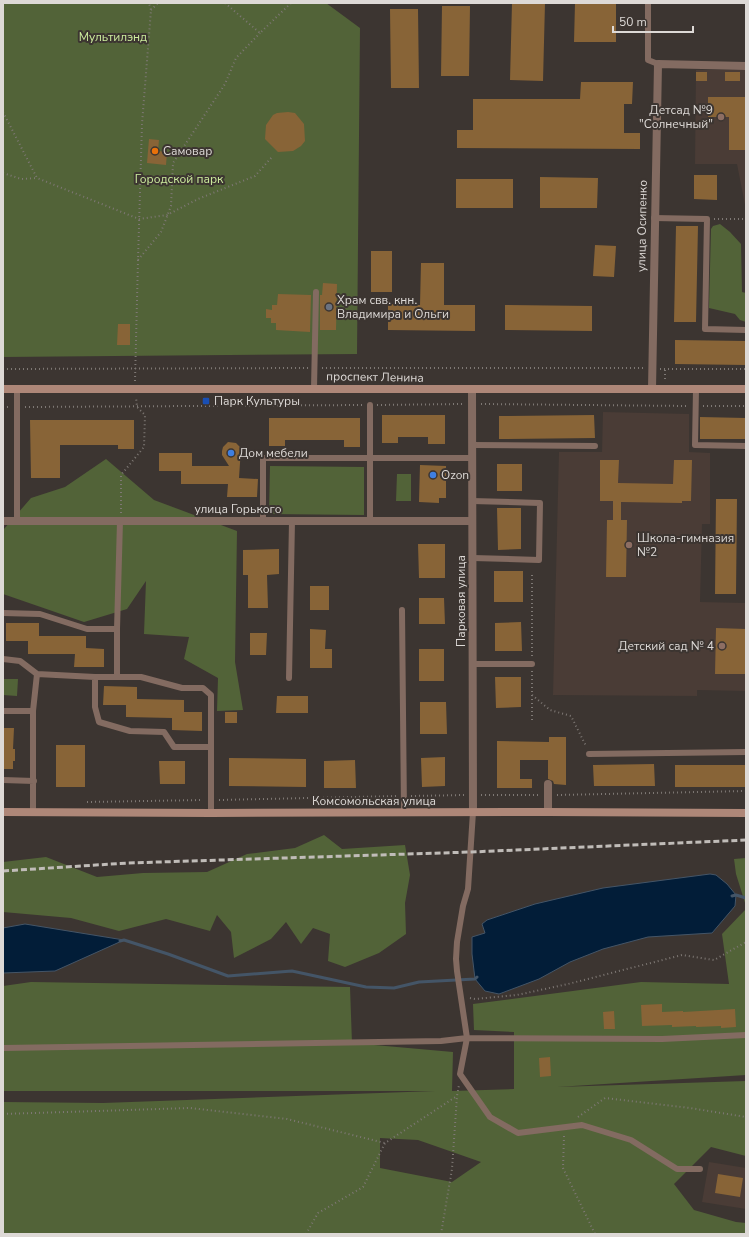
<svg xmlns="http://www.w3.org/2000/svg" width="749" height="1237" font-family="'Nunito Sans',sans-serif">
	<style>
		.built { fill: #4a3c36 }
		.green { fill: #526338; fill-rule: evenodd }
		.water { fill: #021d38; stroke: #445567 }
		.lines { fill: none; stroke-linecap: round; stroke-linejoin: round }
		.stream { stroke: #445567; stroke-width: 3 }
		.building { fill: #886437 }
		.path { stroke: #7e7874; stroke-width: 2; stroke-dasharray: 1 3; stroke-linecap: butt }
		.lane { stroke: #836b61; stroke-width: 6 }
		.street { stroke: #836b61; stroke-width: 8 }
		.secondary { stroke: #ae8778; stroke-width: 8 }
		.rail { stroke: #c0bcb8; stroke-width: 3; stroke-dasharray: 6 3; stroke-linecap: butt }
		.education-dot { fill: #8d6e63; stroke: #3c3531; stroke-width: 1.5 }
		.food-dot { fill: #e8710a; stroke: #3c3531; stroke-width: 1.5 }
		.worship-dot { fill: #6b7280; stroke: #3c3531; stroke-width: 1.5 }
		.transit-dot { fill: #1a4fb4; stroke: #3c3531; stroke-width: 1.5 }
		.shop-dot { fill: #3f7fe0; stroke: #3c3531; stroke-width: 1.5 }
		.labels { text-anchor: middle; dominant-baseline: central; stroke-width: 4; stroke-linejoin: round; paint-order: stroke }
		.park-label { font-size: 12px; fill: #ccec9d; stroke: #3c3531 }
		.poi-label { font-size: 12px; fill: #ddd9d6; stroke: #3c3531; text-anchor: start }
		.street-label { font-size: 12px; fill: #ddd9d6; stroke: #3c3531 }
	</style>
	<rect width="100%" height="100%" fill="#3c3531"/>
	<path class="built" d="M696 70H746V210L737 164H695Z
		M603 412 689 414V452L710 453V524H702L700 602 745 603 746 600V691L697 690V696L553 695 559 452H602Z
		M709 1162 746 1168V1209L702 1202Z"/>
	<path class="green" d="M3 3H326L360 28 357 354 3 357Z
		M720 224 730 232 741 244 742 292 746 293V322L740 320 735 314 709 308 711 229 713 226Z
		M106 459 154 500 237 531 235 662 243 710 217 711 218 678 184 659 189 637 144 634 146 581 127 609 84 622 3 594 4 529 31 498 65 487Z
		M270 466 364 467V515L269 514Z
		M397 474H411V501H396Z
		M3 679H18L17 696 3 695Z
		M324 835 342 849 405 845 410 875 405 903 406 934 379 953 345 967 328 961 330 934 313 928 301 944 286 922 271 939 234 958 231 932 217 915 210 931 166 919 119 931 71 918 3 912V862L46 857 97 877 143 873 207 872 247 854 295 848Z
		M746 858V906L736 874 734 859Z
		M746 909V1075L557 1087 746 1081V1156L711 1147 674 1184 694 1210 736 1222 746 1223V1234H3V1102L103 1103 435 1091H3V986L31 982 350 987 352 1043 453 1052 452 1091 514 1089V1032L474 1030 473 1004 641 982 729 984 722 934ZM380 1138 418 1140 481 1162 452 1182 380 1168Z"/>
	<path class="water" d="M710 874 716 875 727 884 736 895 735 906 712 933 648 937 603 949 570 962 539 979 499 994 485 991 475 979 472 954V937L485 933 482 924 487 920 535 904 603 888Z
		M25 924 124 940 55 971 3 973V928Z"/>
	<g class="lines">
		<path class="stream" d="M732 896 736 895 746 898
			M120 941 124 940 168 954 228 976 292 971 366 987 394 988 419 982 475 979 477 977"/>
	</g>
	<path class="building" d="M512 3H545L543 81 510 80Z
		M575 3H616V42H574Z
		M442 6H470L469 76H441Z
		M390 9H418L419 88H391Z
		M696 72H707V81H696Z
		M725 72H740V81H725Z
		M581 82H633L632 104H624V133H640V149L457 148V130H473V99H580Z
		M708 97H746V150H729V117H708Z
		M288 112 295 113 304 124 305 141 301 146 293 151 278 152 265 139 266 125 273 115 277 113Z
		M149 139 159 140 158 151 167 152 166 165 147 163Z
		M694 175H717V200L694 199Z
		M540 177 598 178 597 208H540Z
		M456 179H513V208H456Z
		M676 226H698L696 322H674Z
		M595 245 616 246 614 277 593 276Z
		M371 251H392V292H371Z
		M421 263H444V305H475V331L388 330V304L420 305Z
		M323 283 337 284 336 330H320V295H322Z
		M278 294 311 295 310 332 276 330V323H271V318H266V309L272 310V305H277Z
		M505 305 592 306V331L505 330Z
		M118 324H130V345H117Z
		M675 340 746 341V365L675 364Z
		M382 415H445V444H428V437H398V443H382Z
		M594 415 595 438 499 439V416Z
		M700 417 746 418V439H700Z
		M269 418H360V447H344V440H285V446H269Z
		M30 420H134V449H118V445H60V478H31Z
		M228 442 236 443 241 448 239 478 258 479 257 497H227L228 484H181V471H159V453H192V466H229L222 455V451L223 447Z
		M600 460H619L618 483 673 484 674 460H692L691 501H682V503L621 502V520H627L626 577H606L607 520H613V501H600Z
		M497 464H522V491H497Z
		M420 465 446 466V498H439V503L419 502Z
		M716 499H737L736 594H715Z
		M497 508H521V549L498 550Z
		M418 544H445V578H419Z
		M279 549V574L267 575 268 608H248V575H243V550Z
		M494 571H523V602H494Z
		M310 586H329V610H310Z
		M419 598H444L445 624H419Z
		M521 622 522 651H495V623Z
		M6 623H39V636H86V648L104 649V667H74L75 654H28V641H6Z
		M716 628 746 629V674H715Z
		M310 629 326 630 325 649H332V668H310Z
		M250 633H267L266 655H250Z
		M419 649H444V681H419Z
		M495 677H521V707L496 708Z
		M104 686 137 687V699L184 700V712H202V731L172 730V718L126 717V705H103Z
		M277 696H308V713H276Z
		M420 702H446L447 734H420Z
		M225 712H237V723H225Z
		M3 728H14L13 749H15V761H13V769H3Z
		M549 737H566V785L554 784 553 781 548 779V760H520V779H532V788H497V741L549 742Z
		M56 745H85V787H56Z
		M445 757V786L422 787 421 758Z
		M229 758 306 759V787L229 786Z
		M355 760 356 788H324V761Z
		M159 761H185V784H160Z
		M654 764 655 786H594L593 765Z
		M675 765H746V787H675Z
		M662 1004V1012L683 1011V1012L735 1009 736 1027 721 1028V1026L696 1027V1026L672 1027V1025L642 1026 641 1005Z
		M614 1011 615 1029H604L603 1012Z
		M550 1057 551 1076 540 1077 539 1058Z
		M718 1174 743 1178 740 1197 715 1193Z"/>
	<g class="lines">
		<path class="path" d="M225 3 260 33 291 3
			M151 10 158 3
			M3 112 37 178 139 219 167 215 198 199 255 176 272 157
			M3 173 21 179 37 178
			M714 219H746
			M138 260 161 232 171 206 173 163 225 84 236 58 260 33
			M322 368H644
			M3 369 308 368
			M660 369H746
			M665 379V369
			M135 381 138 260 142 124 151 10 149 3
			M481 404 689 406
			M377 405 463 404
			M703 406H746
			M3 407H9
			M25 407 363 405
			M121 513V475L144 447 145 415 137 407 136 397
			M532 656V572
			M532 671V721
			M532 695 550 710 571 716 586 746
			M481 795H539
			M557 795 746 791
			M411 796 465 795
			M219 800 397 796
			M87 802 203 800
			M470 998 475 999 517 995 568 984 682 955 714 960 746 942
			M3 1114 190 1108 287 1119 385 1143
			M578 1117 605 1098 690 1108 746 1117
			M564 1136 563 1168 595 1234
			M306 1234 318 1213 363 1187 385 1143 457 1096
			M441 1234 452 1169 457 1096 459 1085"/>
		<path class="lane" d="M648 3V60L658 64
			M654 218 707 219 705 329 746 330
			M314 388 316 292
			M696 389 695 445 746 446
			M472 445 595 446
			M472 501 540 503 539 560 473 558
			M17 521V389
			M263 521V458H370V405
			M370 521V458H472
			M402 610 404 812
			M3 613 40 614 87 629H117V677H141L182 688H203L211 695V747
			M117 629 120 521
			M3 659 20 661 37 674 95 677V707L99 722 130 731 164 732 174 747H211V813
			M473 664H532
			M95 677H117
			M289 678 292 521
			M3 711H33
			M589 754 746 752
			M3 780 34 781
			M33 812V711L37 674
			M3 1048 441 1041 467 1038 457 971 456 959 457 942 463 906 468 889 473 812
			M700 1169H677L631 1140 582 1125 518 1133 490 1117 460 1074 467 1038 662 1039 746 1035"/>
		<path class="street" d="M472 389 473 812
			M652 389 658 64 746 66
			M3 521H472
			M548 784V812"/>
		<path class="secondary" d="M3 389H746
			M3 812 211 813 548 812 746 813"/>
		<path class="rail" d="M3 871 128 863 471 852 746 840"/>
	</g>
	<g class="education-dot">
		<circle cx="721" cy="117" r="4"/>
		<circle cx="629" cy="545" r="4"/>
		<circle cx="722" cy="646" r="4"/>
	</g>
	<circle class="food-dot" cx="155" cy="151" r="4"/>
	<circle class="worship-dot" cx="329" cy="307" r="4"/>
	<rect class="transit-dot" x="202" y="397" width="8" height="8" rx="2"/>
	<g class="shop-dot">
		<circle cx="231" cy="453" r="4"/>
		<circle cx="433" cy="475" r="4"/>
	</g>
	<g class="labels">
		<g class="park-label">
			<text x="113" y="37">Мультилэнд</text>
			<text x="179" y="179">Городской парк</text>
		</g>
		<g class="poi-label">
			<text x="713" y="110" text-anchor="end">Детсад №9<tspan x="713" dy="14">"Солнечный"</tspan></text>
			<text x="163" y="151">Самовар</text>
			<text x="337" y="300">Храм свв. кнн.<tspan x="337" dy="14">Владимира и Ольги</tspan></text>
			<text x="214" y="401">Парк Культуры</text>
			<text x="239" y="453">Дом мебели</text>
			<text x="441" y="475">Ozon</text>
			<text x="637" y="538">Школа-гимназия<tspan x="637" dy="14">№2</tspan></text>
			<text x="714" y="646" text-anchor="end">Детский сад № 4</text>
		</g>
		<g class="street-label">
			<text transform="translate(642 226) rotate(-89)">улица Осипенко</text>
			<text transform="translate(375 377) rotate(1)">проспект Ленина</text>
			<text x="238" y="509">улица Горького</text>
			<text transform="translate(461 601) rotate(-90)">Парковая улица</text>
			<text x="374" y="801">Комсомольская улица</text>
		</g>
	</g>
	<rect width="749" height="1237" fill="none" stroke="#ddd9d6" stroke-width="8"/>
	<path d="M613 26v6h80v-6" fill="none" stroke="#ddd9d6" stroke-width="2"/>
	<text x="619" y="26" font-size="12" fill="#ddd9d6" stroke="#3c3531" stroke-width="3" paint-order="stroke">50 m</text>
</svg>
